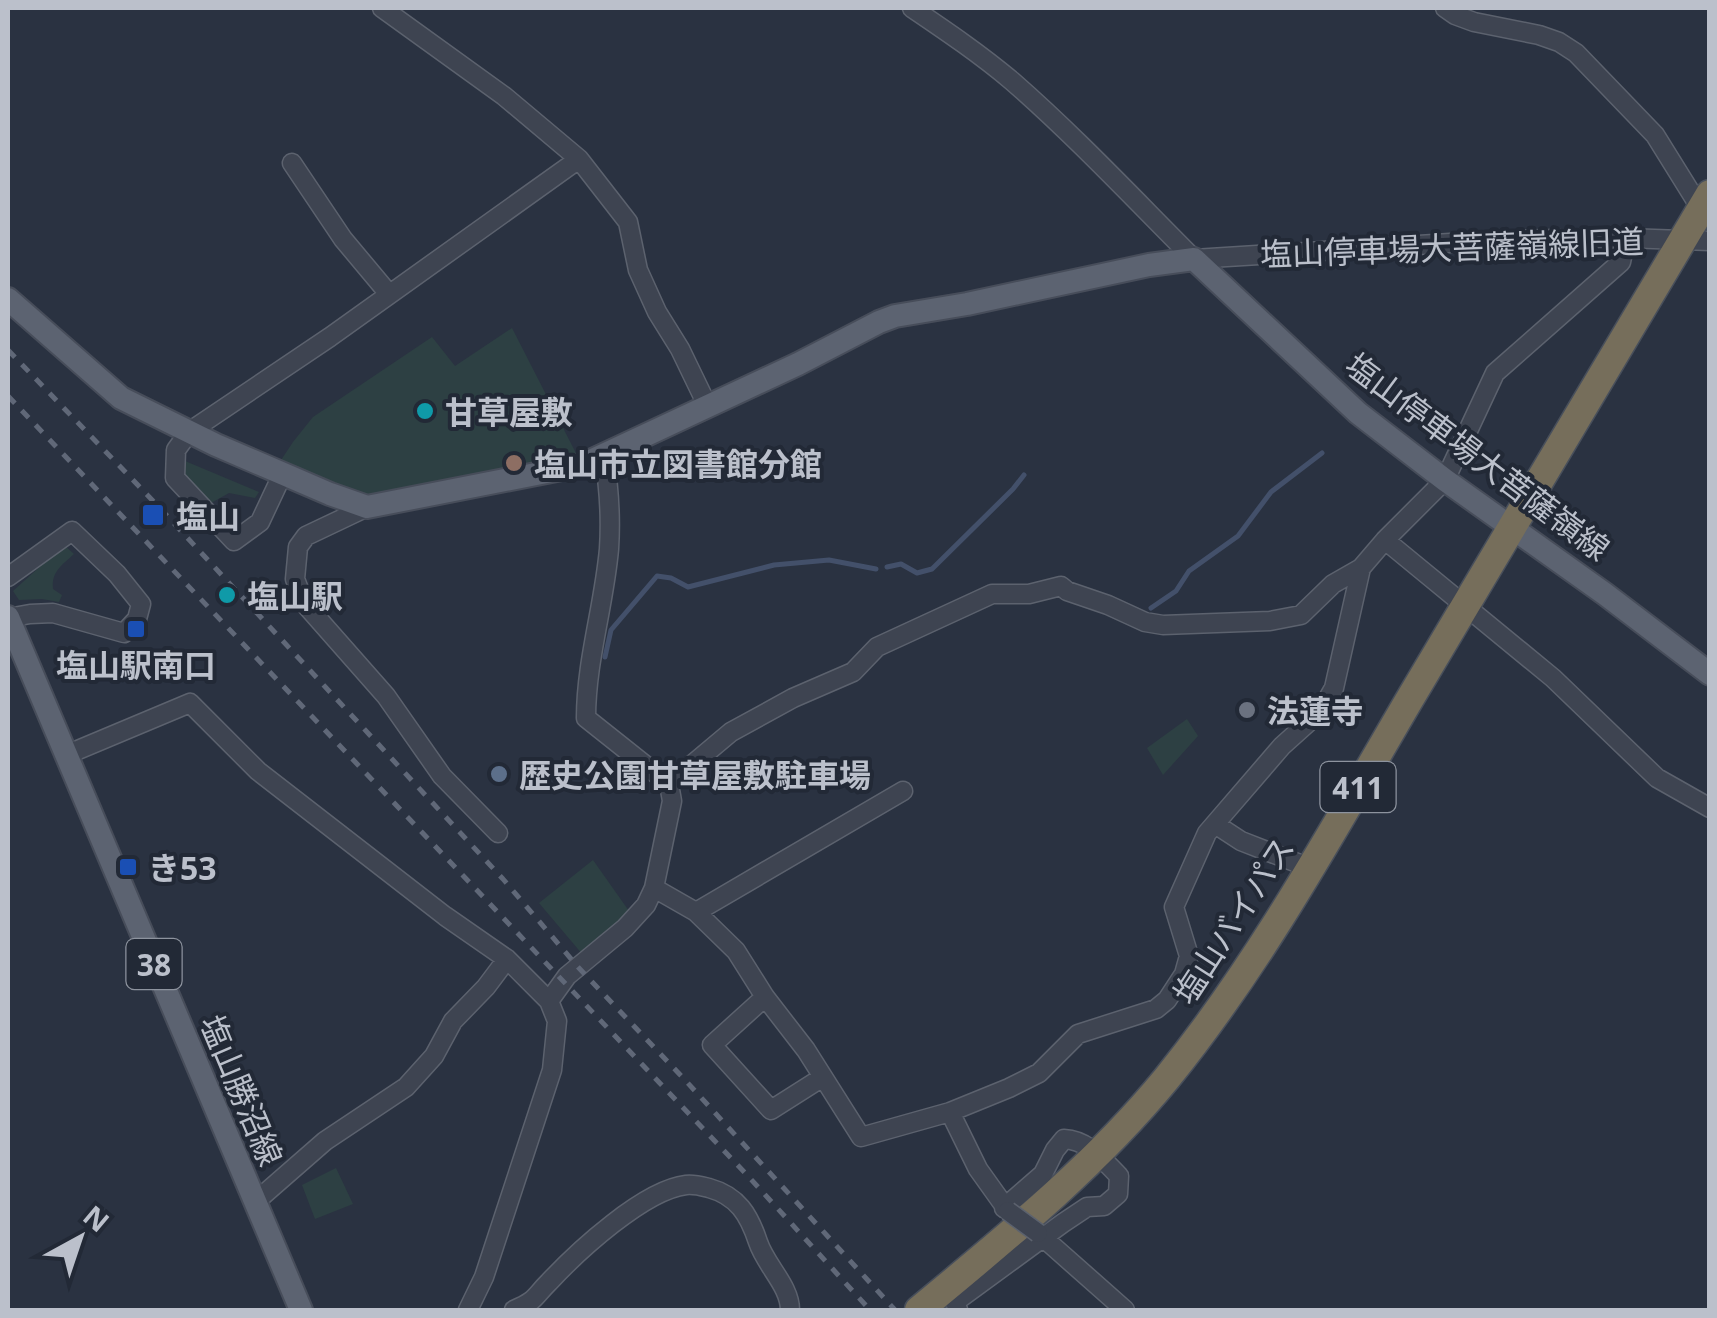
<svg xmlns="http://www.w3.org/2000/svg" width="1717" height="1318" font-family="'Noto Sans','Noto Sans JP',sans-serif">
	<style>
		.green { fill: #2d4043 }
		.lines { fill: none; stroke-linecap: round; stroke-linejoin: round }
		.stream { stroke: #43506a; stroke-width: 5 }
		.minor-casing { stroke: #5c626e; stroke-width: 21 }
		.major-casing { stroke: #474d5a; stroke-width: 26 }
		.highway-casing { stroke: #484f5b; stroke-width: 31 }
		.minor { stroke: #3e4451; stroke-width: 18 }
		.major { stroke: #5c6371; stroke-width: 22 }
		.highway { stroke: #766e5b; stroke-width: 28 }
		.rail { stroke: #606878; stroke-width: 5; stroke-dasharray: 10 10; stroke-linecap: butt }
		.minor-bridge-casing { stroke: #5c626e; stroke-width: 21; stroke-linecap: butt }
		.minor-bridge { stroke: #3e4451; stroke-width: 18 }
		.culture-dot { fill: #0f9aa8; stroke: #222936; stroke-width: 4 }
		.education-dot { fill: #8d6e63; stroke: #222936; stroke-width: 4 }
		.transit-dot { fill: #1a4fb4; stroke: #222936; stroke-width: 4 }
		.worship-dot { fill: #6b7280; stroke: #222936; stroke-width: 4 }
		.service-dot { fill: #5c6f8a; stroke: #222936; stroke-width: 4 }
		.labels { text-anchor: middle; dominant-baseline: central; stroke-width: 8; stroke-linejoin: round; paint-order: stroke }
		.shield { fill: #222936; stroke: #8d939e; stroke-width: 2.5 }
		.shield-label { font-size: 30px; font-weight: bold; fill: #bbc0cb }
		.street-label { font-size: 32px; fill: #bbc0cb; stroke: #222936 }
		.poi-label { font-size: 32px; font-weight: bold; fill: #bbc0cb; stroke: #222936; text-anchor: start }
	</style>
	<rect width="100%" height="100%" fill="#2a3241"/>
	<path class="green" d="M512 328 582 465 384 504 275 469 293 442 313 417 432 337 455 366Z
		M185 461 259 492 255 498 229 493 211 503 182 473Z
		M64 545 74 554C62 565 51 572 53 589L62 595 59 602 42 599 19 600 13 591Z
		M1187 719 1198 736 1163 775 1147 748Z
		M593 860 629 911 583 955 539 903Z
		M336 1168 353 1204 315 1219 302 1185Z"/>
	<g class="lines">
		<path class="stream" d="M887 567 901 564 917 573 932 569 1013 489 1024 475
			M1151 608 1176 591 1189 571 1238 536 1271 492 1322 453
			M605 657 611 630 657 576 671 578 688 587 774 565 829 560 876 569"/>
		<g class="minor-casing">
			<path id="minor" d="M382 8 504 96 579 159 628 222 638 270 657 312 680 349 708 407
				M912 8C946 31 980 54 1012 81 1076 137 1134 199 1194 259L1498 240 1626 238 1710 241
				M1445 8 1455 15 1474 22 1539 35 1559 42 1576 53 1655 135 1701 209
				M292 163 343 239 389 294
				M283 473 260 522 234 541 175 478 176 450 189 432 330 337 579 159
				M367 507 306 536 298 547 295 579 304 603 386 696 442 776 498 833
				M1385 540 1553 678 1657 778 1710 808
				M8 577 72 531 117 574 141 604 137 619 124 633 53 613 30 614 8 618
				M66 755 190 703 258 771 445 916 507 959 549 1001 557 1021 552 1070 484 1277 468 1310
				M669 784 731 732 793 698 853 672 877 647 992 594H1029L1061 586 1067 591 1108 605 1145 622 1163 625 1270 621 1301 615 1333 584 1361 568
				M1215 824 1241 841 1310 868
				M654 888 696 912 736 951 765 997 806 1050 861 1137 950 1112 1009 1088 1039 1073 1078 1034 1156 1009 1167 1000 1184 974 1189 956 1174 907 1207 833 1282 746 1321 711 1334 688 1361 568 1385 540 1445 480 1495 373 1621 262 1626 238
				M696 912 903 791
				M765 997 712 1045 771 1110 823 1077
				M549 1001 567 976 625 928 646 905 654 888 672 801 669 784 586 718C586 661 604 606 609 549 611 518 609 487 604 457
				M950 1112 978 1169 1008 1211
				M254 1203 325 1141 406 1087 434 1056 453 1021 486 987 507 959
				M1038 1233 1125 1310
				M514 1310C537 1300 533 1298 549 1282 578 1251 644 1190 686 1185 694 1184 701 1186 709 1188 738 1196 749 1215 758 1242 766 1266 790 1286 790 1310
				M958 1310 955 1302 1063 1223 1087 1207 1104 1206 1118 1194 1119 1176C1103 1160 1088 1140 1064 1139L1055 1150 1043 1174 1004 1208"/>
		</g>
		<g class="major-casing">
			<path id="major" d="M8 299 121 398 216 445 330 494 367 507 582 465 798 364 879 322 895 316 967 304 1149 265 1194 259 1358 413 1445 480 1605 594 1710 674
				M8 617 301 1310"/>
		</g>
		<g class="highway-casing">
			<path id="highway" d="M919 1310C1006 1238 1095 1166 1167 1078 1261 962 1333 830 1408 702 1508 533 1609 364 1710 194"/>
		</g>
		<use href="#minor" class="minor"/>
		<use href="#major" class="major"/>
		<use href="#highway" class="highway"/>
		<path class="rail" d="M8 350 157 505 503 879 578 967 685 1080 895 1310
			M8 396 748 1176 870 1310"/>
		<g class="minor-bridge-casing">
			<path id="minor-bridge" d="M1008 1211 1038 1233"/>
		</g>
		<use href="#minor-bridge" class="minor-bridge"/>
	</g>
	<g class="culture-dot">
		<circle cx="425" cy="411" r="10"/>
		<circle cx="227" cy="595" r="10"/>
	</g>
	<circle class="education-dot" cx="514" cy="463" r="10"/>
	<g class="transit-dot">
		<rect x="141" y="503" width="24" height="24" rx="5"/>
		<rect x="126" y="619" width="20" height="20" rx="5"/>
		<rect x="118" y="857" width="20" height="20" rx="5"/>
	</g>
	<circle class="worship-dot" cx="1247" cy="710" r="10"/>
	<circle class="service-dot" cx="499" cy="774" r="10"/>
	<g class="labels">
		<g class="shield">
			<rect x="1320.5" y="762" width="75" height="50" rx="8"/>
			<rect x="126.5" y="939" width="55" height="50" rx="8"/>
		</g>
		<g class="shield-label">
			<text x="1358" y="787">411</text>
			<text x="154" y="964">38</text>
		</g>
		<g class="street-label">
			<text transform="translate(1452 247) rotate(-2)">塩山停車場大菩薩嶺線旧道</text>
			<text transform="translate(1478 456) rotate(37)">塩山停車場大菩薩嶺線</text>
			<text transform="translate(1233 920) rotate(-57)">塩山バイパス</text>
			<text transform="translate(242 1090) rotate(67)">塩山勝沼線</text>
		</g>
		<g class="poi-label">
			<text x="445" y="411">甘草屋敷</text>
			<text x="534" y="463">塩山市立図書館分館</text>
			<text x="176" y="515">塩山</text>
			<text x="247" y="595">塩山駅</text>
			<text x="136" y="664" text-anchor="middle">塩山駅南口</text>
			<text x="1267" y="710">法蓮寺</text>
			<text x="519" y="774">歴史公園甘草屋敷駐車場</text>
			<text x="148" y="867">き53</text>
		</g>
	</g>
	<rect width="1717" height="1318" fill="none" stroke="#bbc0cb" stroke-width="20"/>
	<g transform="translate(80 1238) rotate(40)" stroke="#222936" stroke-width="8" paint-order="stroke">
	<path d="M0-8L18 38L0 25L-18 38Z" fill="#bbc0cb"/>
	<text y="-15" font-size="28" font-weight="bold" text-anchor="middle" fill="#bbc0cb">N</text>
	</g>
</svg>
